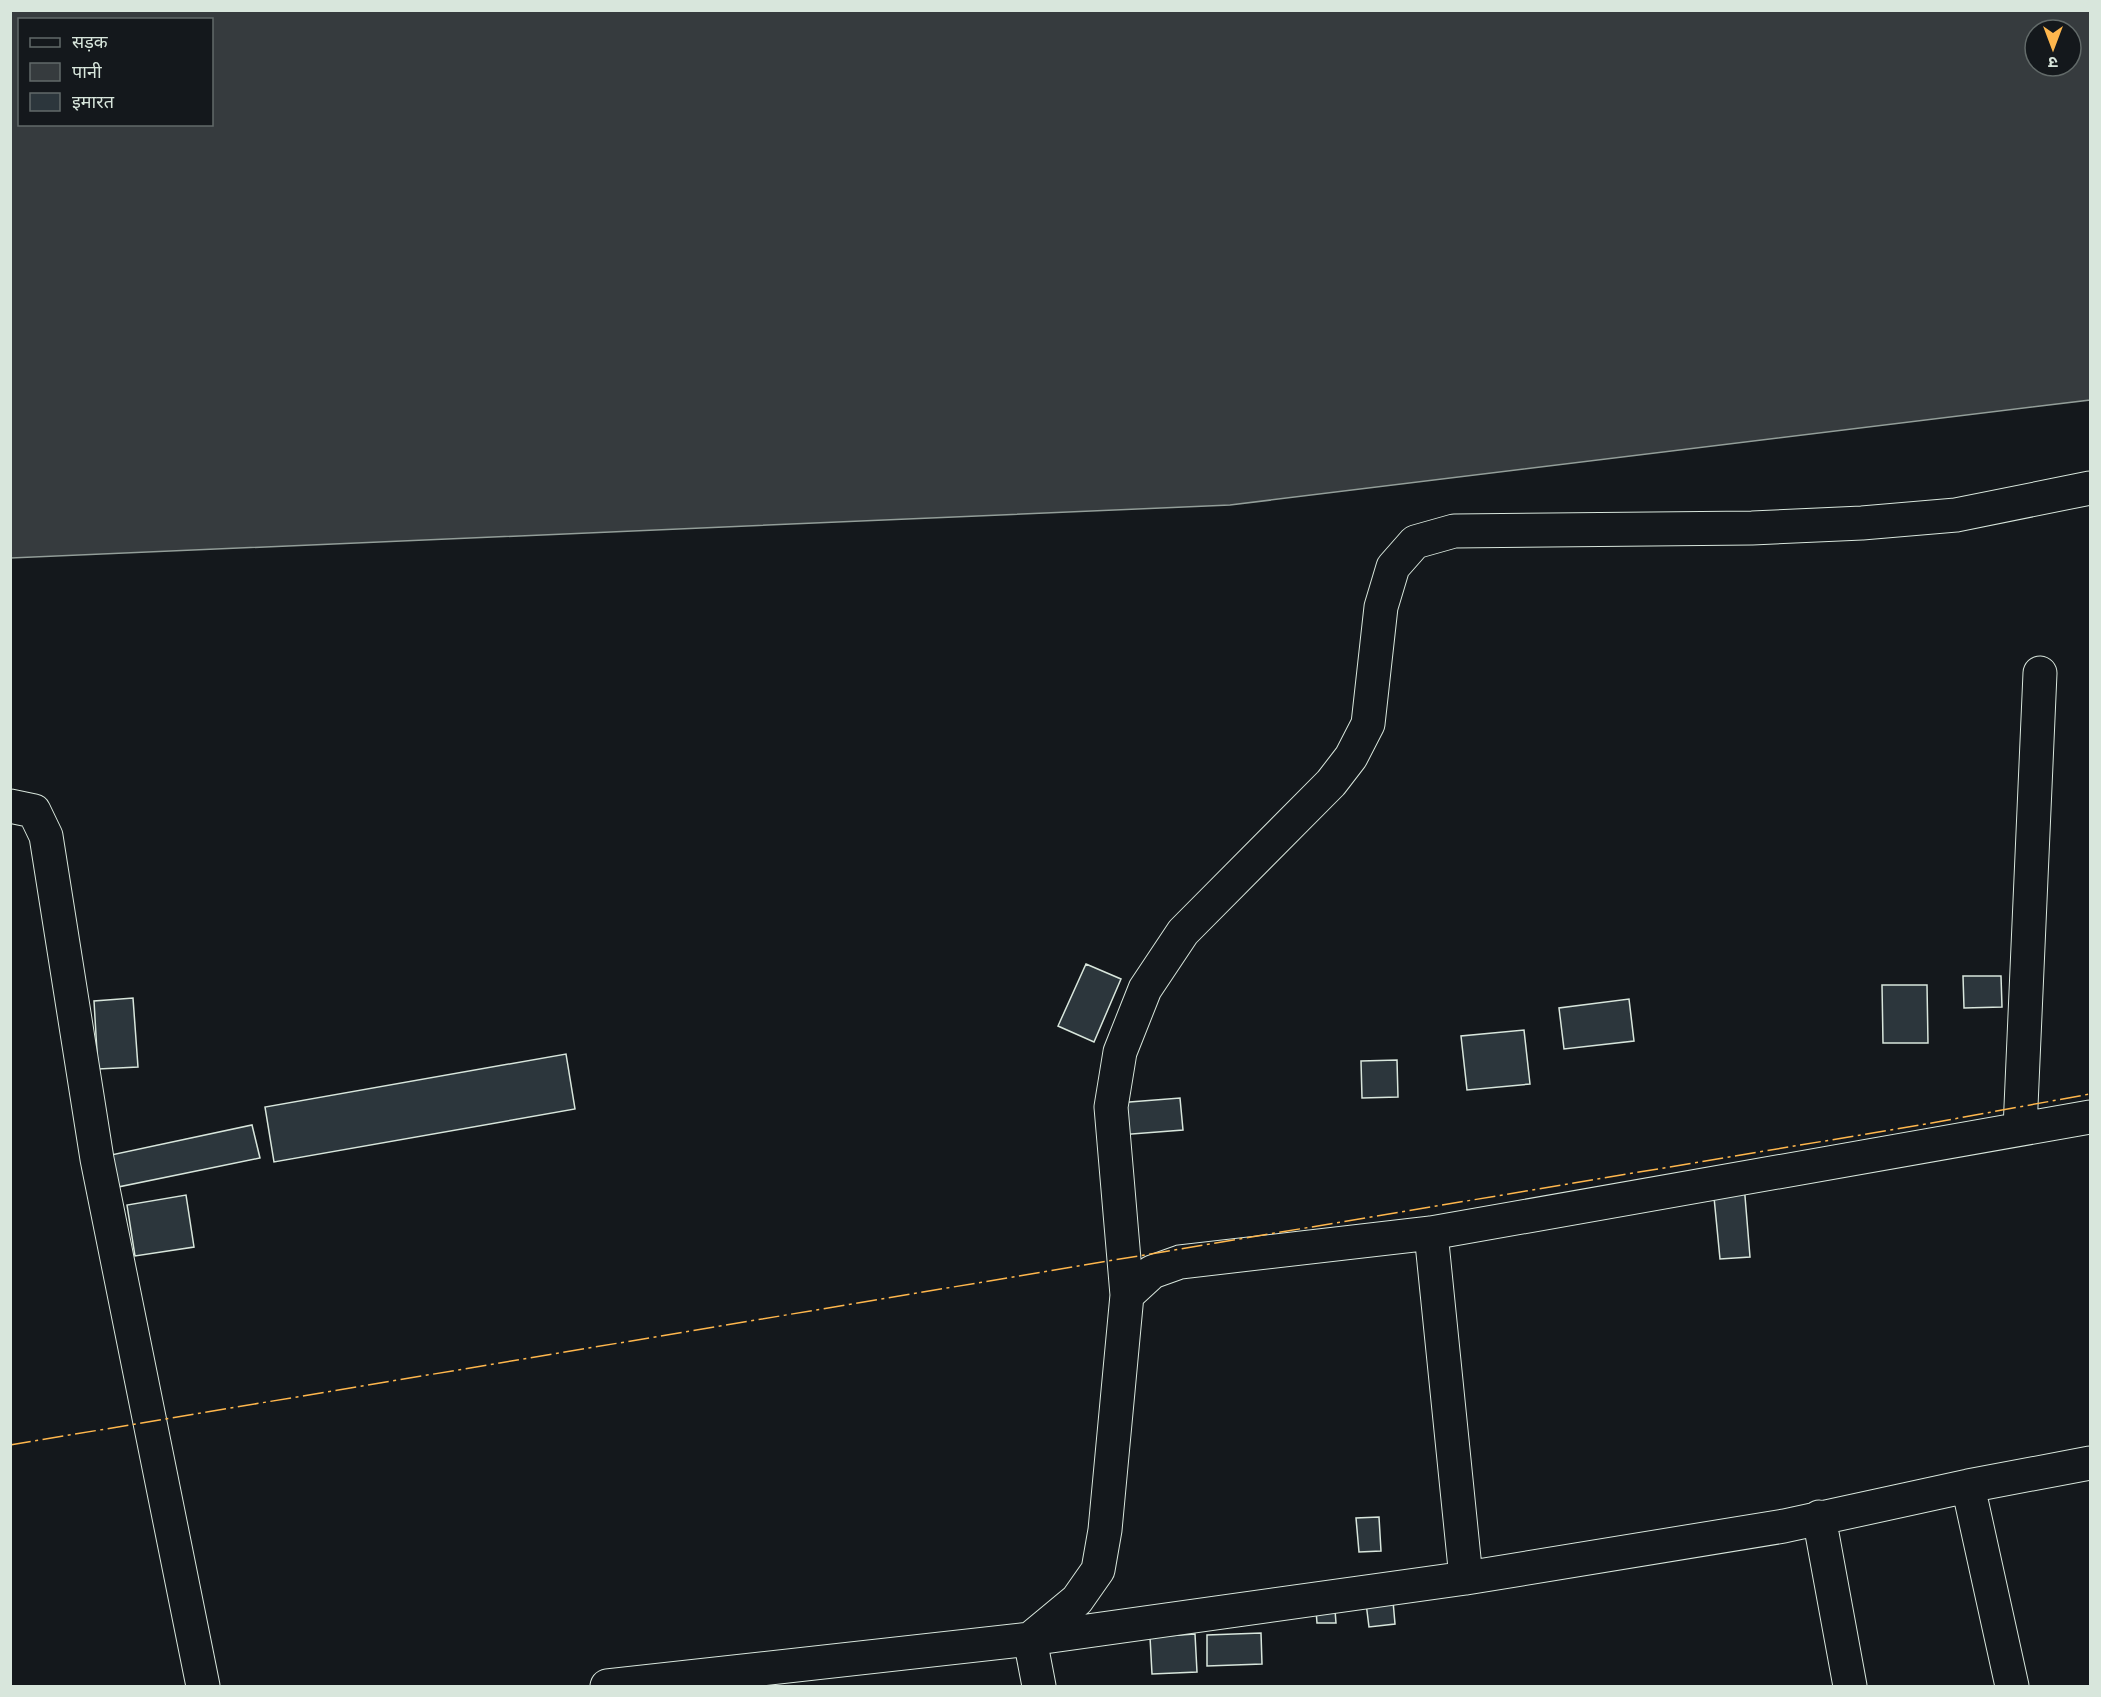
<svg xmlns="http://www.w3.org/2000/svg" width="2101" height="1697" font-family="'Open Sans','Noto Sans Devanagari',sans-serif">
	<style>
		.water { fill: #363b3e; stroke: #939e99; stroke-width: 1.5; fill-rule: evenodd }
		.building { fill: #2c363c; stroke: #d8e6dc; stroke-width: 1.5 }
		.lines { fill: none; stroke-linecap: round; stroke-linejoin: round }
		.street-casing { stroke: #d8e6dc; stroke-width: 35 }
		.street { stroke: #14181c; stroke-width: 33 }
		.power { stroke: #ffb74d; stroke-width: 1.5; stroke-dasharray: 21 4.5 3 4.5; stroke-linecap: butt }
	</style>
	<rect width="100%" height="100%" fill="#14181c"/>
	<path class="water" d="M10 11H2090V400L1230 505 11 558ZM20 20H212V124H20ZM2035 30H2071V66H2035Z"/>
	<path class="building" d="M1086 964 1121 979 1094 1042 1058 1026Z
		M1963 976H2001L2002 1007 1964 1008Z
		M1882 985H1927L1928 1043H1883Z
		M133 998 138 1067 98 1069 94 1001Z
		M1629 999 1634 1041 1564 1049 1559 1008Z
		M1524 1030 1530 1084 1467 1090 1461 1036Z
		M566 1054 575 1109 274 1162 265 1107Z
		M1397 1060 1398 1097 1362 1098 1361 1061Z
		M1180 1098 1183 1130 1119 1135 1117 1103Z
		M252 1125 260 1158 118 1187 111 1155Z
		M1744 1184 1750 1257 1720 1259 1713 1187Z
		M186 1195 194 1247 135 1256 127 1205Z
		M1379 1517 1381 1551 1359 1552 1356 1518Z
		M1393 1601 1395 1624 1369 1627 1366 1603Z
		M1316 1610H1335L1336 1623H1317Z
		M1261 1633 1262 1664 1207 1666V1635Z
		M1195 1634 1197 1672 1152 1674 1150 1637Z"/>
	<g class="lines">
		<g class="street-casing">
			<path id="street" d="M10 806 34 811 46 836 97 1159 203 1686
				M2020 1129 2040 673
				M1431 1233 1466 1578
				M1127 1295 1111 1107 1120 1052 1145 989 1183 932 1331 783 1351 757 1368 724 1381 607 1393 567 1415 542 1454 531 1752 528 1862 523 1956 515 2090 488
				M1968 1486 2012 1686
				M1819 1517 1850 1686
				M607 1686 1030 1639 1077 1600 1098 1570 1105 1530 1127 1295 1152 1272 1180 1262 1431 1233 2090 1117
				M1039 1686 1030 1639 1466 1578 1784 1526 1968 1486 2090 1463"/>
		</g>
		<use href="#street" class="street"/>
		<path class="power" d="M10 1445 1926 1124 2090 1094"/>
	</g>
	<rect width="2101" height="1697" fill="none" stroke="#d8e6dc" stroke-width="24"/>
	<rect x="18" y="18" width="195" height="108" fill="#14181c" stroke="#626a69" stroke-width="1.5"/>
	<rect x="30" y="38" width="30" height="9" fill="#14181c" stroke="#626a69" stroke-width="1.5"/>
	<text x="72" y="48" font-size="18" fill="#d8e6dc">सड़क</text>
	<rect x="30" y="63" width="30" height="18" fill="#363b3e" stroke="#626a69" stroke-width="1.5"/>
	<text x="72" y="78" font-size="18" fill="#d8e6dc">पानी</text>
	<rect x="30" y="93" width="30" height="18" fill="#2c363c" stroke="#626a69" stroke-width="1.5"/>
	<text x="72" y="108" font-size="18" fill="#d8e6dc">इमारत</text>
	<g transform="translate(2053 48) rotate(180)"><circle r="28" fill="#14181c" stroke="#626a69" stroke-width="1.5"/>
	<path d="M0-4.5L10 22L0 15L-10 22Z" fill="#ffb74d"/>
	<text y="-9" font-size="16" font-weight="bold" text-anchor="middle" fill="#d8e6dc">उ</text>
	</g>
</svg>
